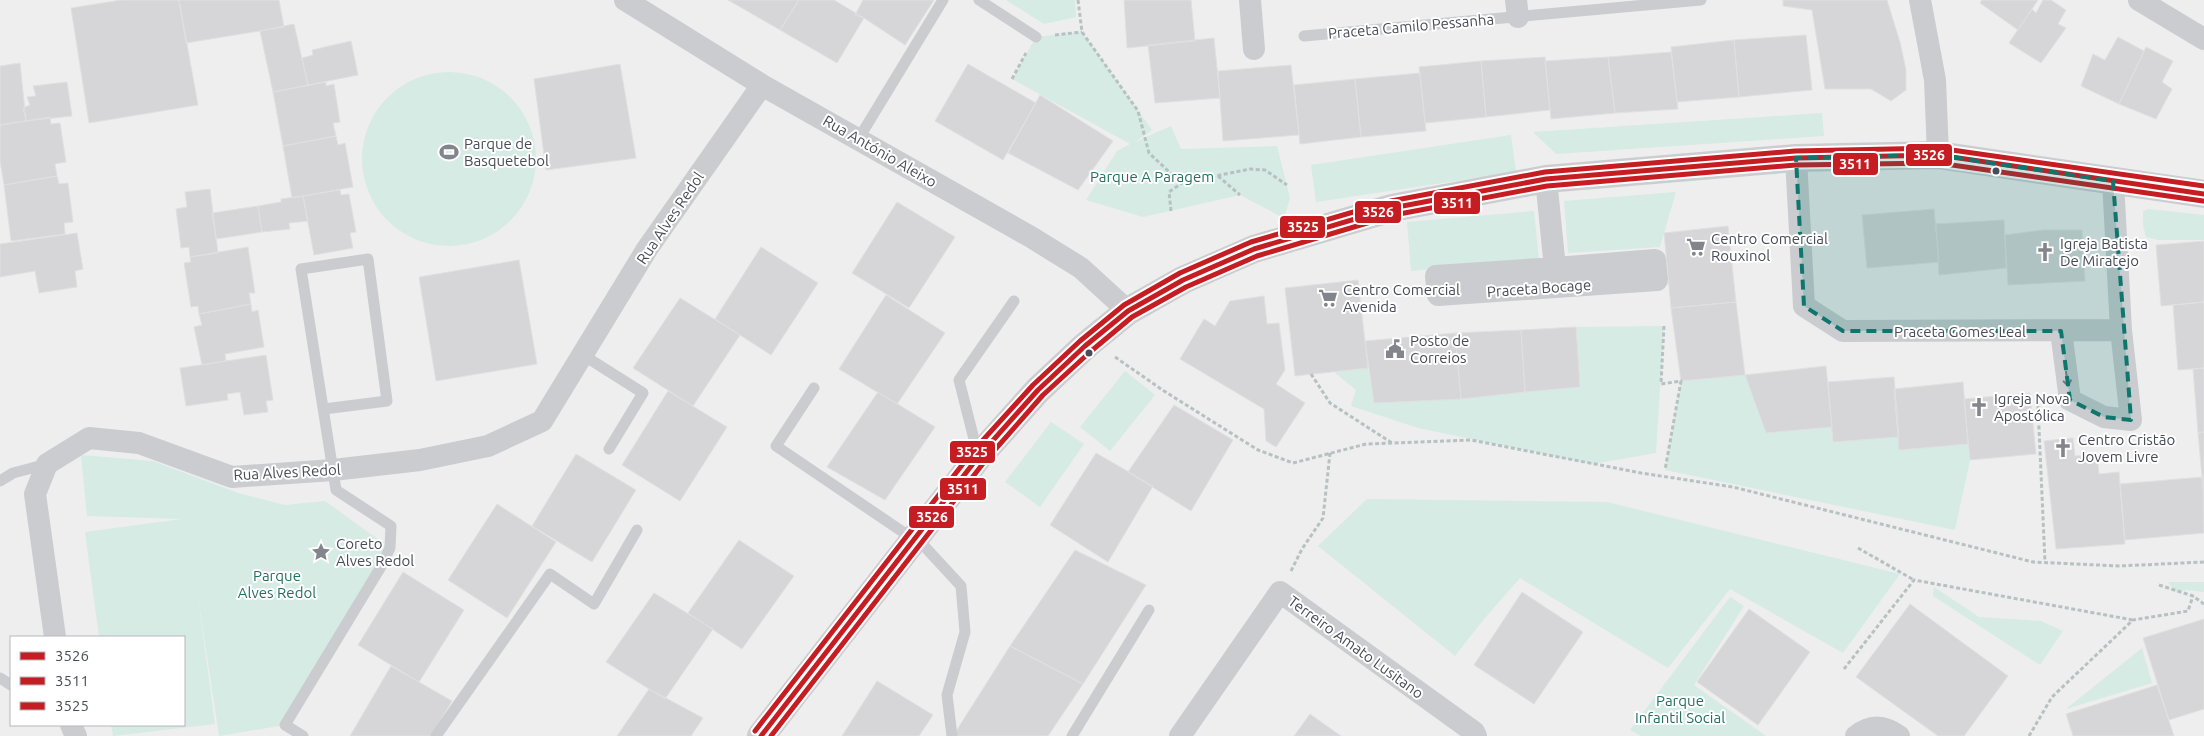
<svg xmlns="http://www.w3.org/2000/svg" width="2204" height="736" font-family="Ubuntu,sans-serif">
	<style>
		.green { fill: #d5ebe4 }
		.building { fill: #d6d6d8; stroke: #e0e0e1 }
		.lines { fill: none; stroke-linecap: round; stroke-linejoin: round }
		.path { stroke: #b8c1c1; stroke-width: 3; stroke-dasharray: 4 2.5; stroke-linecap: butt }
		.lane { stroke: #cacccf; stroke-width: 11 }
		.street { stroke: #cacccf; stroke-width: 22 }
		.secondary { stroke: #cccdd0; stroke-width: 28 }
		.bus-1-casing { stroke: #fff; stroke-width: 9 }
		.bus-2-casing { stroke: #fff; stroke-width: 9 }
		.bus-3-casing { stroke: #fff; stroke-width: 9 }
		.bus-1 { stroke: #c61d23; stroke-width: 5 }
		.bus-2 { stroke: #c61d23; stroke-width: 5 }
		.bus-3 { stroke: #c61d23; stroke-width: 5 }
		.oneway { stroke: #767982 }
		.marked { fill: #0f766e; fill-opacity: 0.2; stroke: #0f766e; stroke-width: 4; stroke-dasharray: 10 6; stroke-linejoin: round }
		.bus-dot { fill: #484c58; stroke: #fff; stroke-width: 2 }
		.labels { text-anchor: middle; dominant-baseline: central; stroke-width: 4; stroke-linejoin: round; paint-order: stroke }
		.street-label { font-size: 15px; fill: #484c58; stroke: #fff }
		.poi-label { font-size: 15px; fill: #484c58; stroke: #fff; text-anchor: start }
		.park-label { font-size: 15px; fill: #22705e; stroke: #fff }
		.line-badge { stroke: #fff; stroke-width: 2 }
		.badge-label { font-size: 14px; text-anchor: middle; font-weight: bold; fill: #fff }
	</style>
	<rect width="100%" height="100%" fill="#eee"/>
	<path class="green" d="M1006 0H1075L1076 17 1044 24Z
		M1082 32 1152 130 1135 142 1171 126 1181 149 1277 146 1290 198 1284 218 1240 195 1143 217 1086 200 1117 151 1130 144 1012 79 1036 37Z
		M362 159a87 87 0 1 1 174 0a87 87 0 1 1-174 0Z
		M1822 113 1824 136 1556 154 1533 132Z
		M1511 135 1516 172 1316 202 1311 165Z
		M1676 192 1660 247 1568 253 1564 201Z
		M2149 209 2204 215V240H2158L2146 237 2143 225V211Z
		M1534 211 1539 260 1411 271 1407 222Z
		M1664 326 1656 453 1593 464 1418 428 1351 406 1356 390 1334 372 1368 368 1374 403 1579 387 1576 327Z
		M1125 371 1155 395 1110 451 1080 427Z
		M1745 375 1766 433 1832 427 1833 442 1899 437 1900 450 1968 444 1970 460 1955 530 1665 470 1681 381Z
		M1051 422 1084 444 1040 507 1005 482Z
		M81 455 153 461 238 493 285 505 325 501 390 548 285 725 219 736 197 590 215 724 113 736 111 725H184V637H99L85 532 182 519 87 516Z
		M1367 499 1607 502 1900 574 1843 653 1730 589 1668 668 1520 578 1484 619 1455 656 1318 546Z
		M2168 582H2204V592L2186 590 2176 592Z
		M1934 587 1979 617 2041 621 2063 631 2040 665 1933 596Z
		M1730 597 1744 606 1694 685 1766 736H1641L1630 730Z
		M2142 648 2152 683 2066 709Z"/>
	<path class="building" d="M121 0H179L198 105 89 123 71 8Z
		M179 0H279L284 27 186 43Z
		M728 0H799L780 30Z
		M799 0H834L864 18 837 63 780 30Z
		M863 0H934L905 45 864 18 855 15Z
		M1124 0H1191L1195 41 1127 48Z
		M1783 0H1887L1900 42 1906 70V90L1891 101 1871 89H1825L1812 10 1783 6Z
		M1982 0H2038L2018 30 1980 3Z
		M2043 0H2051L2066 10 2058 24 2066 28 2041 63 2009 43 2032 9 2036 13Z
		M294 24 308 85 273 92 260 31Z
		M1806 35 1812 90 1739 97 1734 40Z
		M2118 37 2144 51 2119 104 2081 86 2093 54 2105 60Z
		M1214 38 1220 98 1155 103 1148 45Z
		M1734 40 1739 97 1677 102 1671 47Z
		M351 41 358 75 308 85 302 58 313 55 312 50Z
		M2146 47 2173 61 2162 82 2172 89 2156 119 2119 104Z
		M1671 52 1678 109 1615 113 1608 57Z
		M1545 57 1550 110 1486 117 1481 61Z
		M1608 57 1615 113 1551 119 1545 61Z
		M1481 61 1486 117 1425 123 1419 67Z
		M20 63 26 121 0 125V66Z
		M620 64 636 158 546 170 534 79Z
		M968 64 1036 103 1003 160 935 121Z
		M1291 65 1299 135 1223 141 1218 71Z
		M1420 73 1426 131 1361 137 1355 79Z
		M1355 79 1361 137 1300 144 1294 85Z
		M67 82 72 116 26 121 23 108 30 105 27 97 36 96 33 86Z
		M326 82V86L334 84 340 122 333 123 336 136 283 146 273 92Z
		M1040 95 1113 141 1078 190 1008 153Z
		M50 117 51 124 60 123 66 162 55 164 57 176 4 185 0 161V125Z
		M336 136 338 145 345 143 353 187 292 198 283 146Z
		M57 176 59 184 68 183 73 222 64 223 65 234 11 241 4 185Z
		M210 189 218 253 190 257 189 247 181 248 176 209 187 207 185 192Z
		M340 190 341 195 349 194 356 232 350 233 353 248 314 255 303 196Z
		M303 196 308 221 289 223 290 229 262 232 258 206 281 202V199Z
		M897 202 955 237 909 308 852 273Z
		M258 206 262 232 216 239 212 213Z
		M1934 209 1939 262 1867 268 1862 215Z
		M2004 220 2006 268 1939 275 1936 224Z
		M1728 226 1736 302 1671 308 1664 233Z
		M2043 230H2082L2085 281 2008 285 2005 235Z
		M77 233 83 269 75 271 77 287 39 293 35 271 0 277V244Z
		M2204 241V302L2161 306 2156 245Z
		M248 247 255 293H249L251 304 199 314 198 306 191 307 184 263 191 262 190 257Z
		M761 247 818 283 771 355 715 319Z
		M519 260 537 364 436 381 419 277Z
		M1358 280 1368 368 1295 376 1285 288Z
		M886 295 945 333 897 404 839 369Z
		M1264 296 1267 324 1279 323 1285 370 1276 384 1305 403 1276 447 1266 441 1264 409 1180 359 1204 319 1215 326 1230 301Z
		M680 298 740 335 693 406 633 368Z
		M1736 302 1745 375 1681 381 1671 308Z
		M2204 302V368L2178 370 2173 305Z
		M251 304 252 312 258 310 264 347 225 354 226 361 202 365 194 327 202 325 199 314Z
		M1576 327 1580 387 1525 392 1521 330Z
		M1521 330 1525 392 1461 399 1455 333Z
		M1455 333 1461 399 1374 403 1365 341Z
		M266 355 273 400 266 401 268 412 244 415 240 392 227 394 228 400 186 406 180 368Z
		M1826 366 1832 427 1766 433 1745 375Z
		M2204 368V432L2198 433 2193 369Z
		M1894 377 1899 437 1833 442 1828 382Z
		M1963 382 1968 444 1899 450 1894 389Z
		M668 391 727 427 680 501 622 465Z
		M878 392 935 427 885 500 827 467Z
		M2030 393 2036 454 1970 460 1964 399Z
		M1174 405 1233 440 1191 511 1128 472Z
		M2204 432V499L2198 433Z
		M2073 438 2075 456 2097 454 2099 474 2119 472 2125 544 2056 549 2044 441Z
		M1096 453 1153 486 1108 562 1050 525Z
		M576 454 636 490 592 562 532 526Z
		M2203 477 2204 533 2125 540 2120 484Z
		M497 504 556 542 507 618 448 580Z
		M739 540 794 576 742 649 688 613Z
		M1075 550 1146 585 1083 684 1010 646Z
		M403 572 464 610 419 682 358 645Z
		M1522 592 1583 632 1534 704 1474 665Z
		M654 593 713 629 665 699 606 662Z
		M1910 604 2008 676 1964 736H1938L1856 677Z
		M1749 609 1810 652 1758 725 1697 682Z
		M2204 619V709L2169 720 2143 638Z
		M1010 646 1083 684 1048 736H953Z
		M391 666 452 701 431 736H350Z
		M877 681 933 715 919 736H842Z
		M2157 685 2174 736H2073L2066 714Z
		M649 689 703 718 691 736H617Z
		M1310 714 1341 736H1294Z"/>
	<g class="lines">
		<path class="path" d="M1078 0 1082 32 1138 111 1149 153 1181 183 1250 169 1265 170 1287 185
			M1055 35 1082 32
			M1012 79 1026 53
			M1218 176 1240 195
			M1171 211 1169 192 1182 183
			M1664 326 1661 384 1681 381 1665 470
			M1115 357 1164 391 1258 450 1293 463 1366 444 1471 440 1641 473 1733 487 2033 562 2119 566 2204 562
			M1311 374 1330 403 1392 443
			M2038 406 2045 562
			M1858 548 1914 580
			M1291 571 1302 549 1323 518 1330 453
			M2159 585 2193 596 2204 604
			M1844 669 1914 580 2133 620
			M2029 736 2052 697 2133 620 2188 611 2193 596"/>
		<path class="lane" d="M979 0 1036 37
			M1304 36 1701 0
			M859 138 943 0
			M583 355 643 393 609 449
			M814 388 776 446 925 547 961 586 965 632 947 695 952 736
			M978 455 959 380 1014 301
			M0 481 13 473 47 464
			M0 678 11 685
			M303 736 285 725 382 565 390 548 391 526 336 490 301 269 368 259 387 401 324 409
			M436 736 550 574 594 604 637 530
			M1072 736 1149 610"/>
		<path class="street" d="M625 0 762 85 1031 237 1081 268 1128 311
			M1250 0 1254 49
			M1516 0 1518 17
			M1920 0 1935 80 1938 155
			M2139 0 2204 39
			M1796 158 1804 306 1843 331 2121 330 2113 181
			M1546 179 1555 268 1436 276 1438 295 1657 280 1655 260 1555 268
			M2061 331 2070 400 2104 417 2131 420 2121 330
			M55 637 35 494 47 464 89 438 139 443 232 477 333 470 420 460 488 446 542 421 647 249 762 85
			M71 725 76 736
			M1180 736 1280 592 1474 732 1476 736
			M1856 736C1871 724 1884 725 1899 736"/>
		<path class="secondary" d="M761 736 979 456 1038 390 1085 346 1128 311 1183 280 1254 249 1392 208 1546 179 1796 158 1938 155 2204 194"/>
		<g class="bus-1-casing">
			<path id="bus-1" d="M761 736 979 456 1038 390 1085 346 1128 311 1183 280 1254 249 1392 208 1546 179 1796 158 1938 155 2204 194"/>
		</g>
		<g class="bus-2-casing">
			<path id="bus-2" d="M771 736 985 461 1043 395 1090 352 1132 317 1186 287 1257 256 1394 215 1547 186 1796 165 1938 163 2203 201"/>
		</g>
		<g class="bus-3-casing">
			<path id="bus-3" d="M755 731 973 451 1033 385 1080 341 1124 305 1180 273 1251 242 1391 201 1545 172 1795 151 1938 148 2204 186"/>
		</g>
		<use href="#bus-1" class="bus-1"/>
		<use href="#bus-2" class="bus-2"/>
		<use href="#bus-3" class="bus-3"/>
	</g>
	<defs><path id="oneway-shaft" d="M-6 0H5M1.5-3L5.5 0L1.5 3" fill="none" stroke-width="1.6" stroke-linecap="round" stroke-linejoin="round" transform="scale(1.25)"/></defs>
	<use class="oneway" href="#oneway-shaft" transform="translate(2067 379) rotate(82)"/>
	<path class="marked" d="M1938 155 2113 181 2131 420 2104 417 2070 400 2061 331H1843L1804 306 1796 158Z"/>
	<defs>
		<g id="stadium-bare" transform="scale(1.5)"><path d="M0-5a6.5 5 0 1 0 0 10a6.5 5 0 1 0 0-10ZM-3.5-1.8h7v3.6h-7Z" fill="#82858c" stroke="#fff" stroke-width="2.5" paint-order="stroke"/></g>
		<g id="supermarket-bare" transform="scale(1.5)"><path d="M-6-5.5h2.5l.6 2H6L4.5 2H-2.5L-4.4-4H-6ZM-1.5 3.2a1.3 1.3 0 1 0 .1 0ZM3 3.2a1.3 1.3 0 1 0 .1 0Z" fill="#82858c" stroke="#fff" stroke-width="2.5" paint-order="stroke"/></g>
		<g id="church-bare" transform="scale(1.5)"><path d="M-1.2-6h2.4v3.5h3.3v2.4h-3.3V6h-2.4V-.1h-3.3v-2.4h3.3Z" fill="#82858c" stroke="#fff" stroke-width="2.5" paint-order="stroke"/></g>
		<g id="civic-bare" transform="scale(1.5)"><path d="M-.6-6.5H3V-4.5H.6V-3L4-1V1h2V6H-6V1h2V-1L-.6-3ZM-1.2 2.5V6h2.4V2.5Z" fill="#82858c" stroke="#fff" stroke-width="2.5" paint-order="stroke"/></g>
		<g id="sight-bare" transform="scale(1.5)"><path d="M0-6L1.8-2.2L6-1.7L2.9 1.2L3.7 5.4L0 3.3L-3.7 5.4L-2.9 1.2L-6-1.7L-1.8-2.2Z" fill="#82858c" stroke="#fff" stroke-width="2.5" paint-order="stroke"/></g>
	</defs>
	<g fill-rule="evenodd">
		<use href="#stadium-bare" x="449" y="152"/>
		<use href="#supermarket-bare" x="1696" y="247"/>
		<use href="#church-bare" x="2045" y="252"/>
		<use href="#supermarket-bare" x="1328" y="298"/>
		<use href="#civic-bare" x="1395" y="349"/>
		<use href="#church-bare" x="1979" y="407"/>
		<use href="#church-bare" x="2063" y="448"/>
		<use href="#sight-bare" x="321" y="552"/>
	</g>
	<g class="bus-dot">
		<circle cx="1996" cy="171" r="4.5"/>
		<circle cx="1089" cy="353" r="4.5"/>
	</g>
	<g class="labels">
		<g class="street-label">
			<text transform="translate(1411 26) rotate(-5)">Praceta Camilo Pessanha</text>
			<text transform="translate(880 151) rotate(30)">Rua António Aleixo</text>
			<text transform="translate(670 218) rotate(-56)">Rua Alves Redol</text>
			<text transform="translate(1539 288) rotate(-4)">Praceta Bocage</text>
			<text x="1960" y="331">Praceta Gomes Leal</text>
			<text transform="translate(287 472) rotate(-3)">Rua Alves Redol</text>
			<text transform="translate(1356 647) rotate(36)">Terreiro Amato Lusitano</text>
		</g>
		<g class="poi-label">
			<text x="464" y="143">Parque de<tspan x="464" dy="17">Basquetebol</tspan></text>
			<text x="1711" y="238">Centro Comercial<tspan x="1711" dy="17">Rouxinol</tspan></text>
			<text x="2060" y="243">Igreja Batista<tspan x="2060" dy="17">De Miratejo</tspan></text>
			<text x="1343" y="289">Centro Comercial<tspan x="1343" dy="17">Avenida</tspan></text>
			<text x="1410" y="340">Posto de<tspan x="1410" dy="17">Correios</tspan></text>
			<text x="1994" y="398">Igreja Nova<tspan x="1994" dy="17">Apostólica</tspan></text>
			<text x="2078" y="439">Centro Cristão<tspan x="2078" dy="17">Jovem Livre</tspan></text>
			<text x="336" y="543">Coreto<tspan x="336" dy="17">Alves Redol</tspan></text>
		</g>
		<g class="park-label">
			<text x="1152" y="176">Parque A Paragem</text>
			<text x="277" y="575">Parque<tspan x="277" dy="17">Alves Redol</tspan></text>
			<text x="1680" y="700">Parque<tspan x="1680" dy="17">Infantil Social</tspan></text>
		</g>
	</g>
	<g class="line-badge">
		<rect x="1905" y="143" width="48" height="24" rx="5" fill="#c61d23"/>
		<rect x="1832" y="152" width="47" height="24" rx="5" fill="#c61d23"/>
		<rect x="1433" y="191" width="48" height="24" rx="5" fill="#c61d23"/>
		<rect x="1354" y="200" width="48" height="24" rx="5" fill="#c61d23"/>
		<rect x="1279" y="215" width="47" height="24" rx="5" fill="#c61d23"/>
		<rect x="949" y="440" width="47" height="24" rx="5" fill="#c61d23"/>
		<rect x="939" y="477" width="48" height="24" rx="5" fill="#c61d23"/>
		<rect x="908" y="505" width="47" height="24" rx="5" fill="#c61d23"/>
	</g>
	<g class="badge-label">
		<text x="1929" y="160">3526</text>
		<text x="1855" y="169">3511</text>
		<text x="1457" y="208">3511</text>
		<text x="1378" y="217">3526</text>
		<text x="1303" y="232">3525</text>
		<text x="972" y="457">3525</text>
		<text x="963" y="494">3511</text>
		<text x="932" y="522">3526</text>
	</g>
	<rect x="10" y="636" width="175" height="90" fill="#ffffff" stroke="#b6b7bc"/>
	<rect x="20" y="652" width="25" height="8" fill="#c61d23" stroke="#b6b7bc"/>
	<text x="55" y="661" font-size="15" fill="#484c58">3526</text>
	<rect x="20" y="677" width="25" height="8" fill="#c61d23" stroke="#b6b7bc"/>
	<text x="55" y="686" font-size="15" fill="#484c58">3511</text>
	<rect x="20" y="702" width="25" height="8" fill="#c61d23" stroke="#b6b7bc"/>
	<text x="55" y="711" font-size="15" fill="#484c58">3525</text>
</svg>
